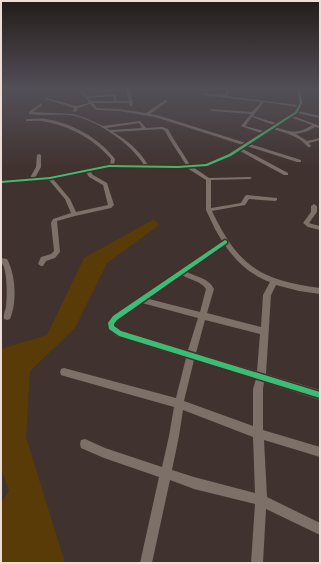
<svg xmlns="http://www.w3.org/2000/svg" width="321" height="564" font-family="'IBM Plex Sans',sans-serif">
	<style>
		.green { fill: #593b07 }
		.lines { fill: none; stroke-linecap: round; stroke-linejoin: round }
		.minor { fill: #7c7069; fill-rule: evenodd }
		.cycleway-casing { stroke: #482e26; stroke-width: 3 }
		.cycleway { fill: #3abd76; fill-rule: evenodd }
	</style>
	<rect width="100%" height="100%" fill="#40322e"/>
	<path class="green" d="M154 219 159 225 107 263 75 328 30 371 26 437 65 563H1V503L9 491 1 469V349L47 335 84 258Z"/>
	<g class="lines">
		<path class="minor" d="M80 90H82L87 96 114 94 116 95 117 101H129L126 90H130L133 102 132 106H130L129 103H93L97 108 119 109 146 113 165 100H167V102L150 114 157 115 246 143 261 133 241 126 251 114 212 111 210 110 212 109 252 112 261 102 203 95 202 93 224 95 228 90H230L227 96 298 105 299 103 297 90H300L303 103 298 111 320 116V118L297 113 293 116 320 126V128L315 127 308 131 296 134 307 141 320 138V140L309 143 311 146 310 147H308C299 136 286 133 273 129L250 144 301 160V162H297L247 146 243 149 288 173V175H284L240 151 232 156 209 166 193 167 209 178 250 177 252 178 250 179 211 180V208L241 203 245 196 247 195 277 198V200L275 201 249 199 245 205 212 211C238 266 260 280 320 288V294L299 291 276 285 271 295 266 374 320 390V400L264 382 263 389V430L320 447V457L264 440 267 497 320 523V535L266 509 263 563H251L255 504 194 489 170 480 152 563H140L159 477 104 458 81 448 80 444 81 440 85 439 105 448 162 467 169 436 174 407 64 376 61 375 60 372 61 369 64 368 176 398 186 358 116 336 108 329 107 323 112 316 222 241 215 229 206 210V180L187 168 109 167 90 171 93 175 107 183 114 205 111 208 75 216 57 221 60 252 55 258 46 261 43 266H41L38 264 41 257 51 254 54 251 51 223 53 219 71 213 65 199 49 180 1 183V181L31 178V176L36 167 37 155 39 154 41 155V167L35 178 50 177 110 165 111 159C95 140 72 127 47 122 40 120 33 121 26 121V119H27C33 119 40 118 46 119 72 123 99 138 115 159L114 165H144C131 143 94 118 69 115 55 114 42 116 29 114V112L41 103 42 105 33 112 73 114 83 117 103 126 140 121 146 128 162 127 168 129C175 142 183 153 190 165L206 164 228 154 243 145 155 117 119 111 96 110 90 104 78 108 77 111 75 112 73 111 74 108 45 99 47 98 76 106 89 103ZM113 96 114 101H91L88 98ZM264 102 297 107 295 111 276 123 253 116ZM252 117 274 125 264 131 245 126ZM290 117 312 125C297 135 291 132 275 127L279 126V124ZM139 123 142 128 110 130 106 128ZM162 129 165 131C171 143 179 153 186 165H148C140 151 127 140 113 132ZM86 172 89 177 103 185 108 205 76 212 70 199 53 179ZM225 245C236 262 251 275 270 282L263 295 261 327 207 313 214 289C209 278 196 277 187 272ZM182 275C190 280 201 281 206 289L200 312 149 299ZM142 303 198 318 188 350 121 330 115 325 118 320ZM205 320 260 334 257 371 196 353ZM194 360 256 379 253 389V426L184 401ZM183 410 253 437 255 493 194 477 172 470 179 436Z
			M107 90H113L97 93 95 92Z
			M314 204 317 206V212L309 223 312 224 320 226V230L308 227 303 223 311 212V206Z
			M1 258 7 259C16 275 17 303 10 319L7 320 4 319C3 315 5 311 6 307 7 297 8 269 1 262Z"/>
		<g class="cycleway-casing">
			<path id="cycleway" d="M298 90H300L302 103 297 113 231 156 207 166 178 168 109 167 50 179 1 183V181L50 177 109 165 178 166 206 164 229 154 295 112 300 103Z
				M225 240 227 241V243L117 320 114 324V326L121 331 320 392V398L119 336 109 329 108 323 113 316Z"/>
		</g>
		<use href="#cycleway" class="cycleway"/>
	</g>
	<linearGradient id="sky" x2="0" y2="1"><stop stop-color="#231c19"/><stop offset="0.53" stop-color="#534f57"/><stop offset="1" stop-color="#534f57" stop-opacity="0"/></linearGradient>
	<rect width="321" height="169" fill="url(#sky)"/>
	<rect width="321" height="564" fill="none" stroke="#eedcd7" stroke-width="4"/>
</svg>
